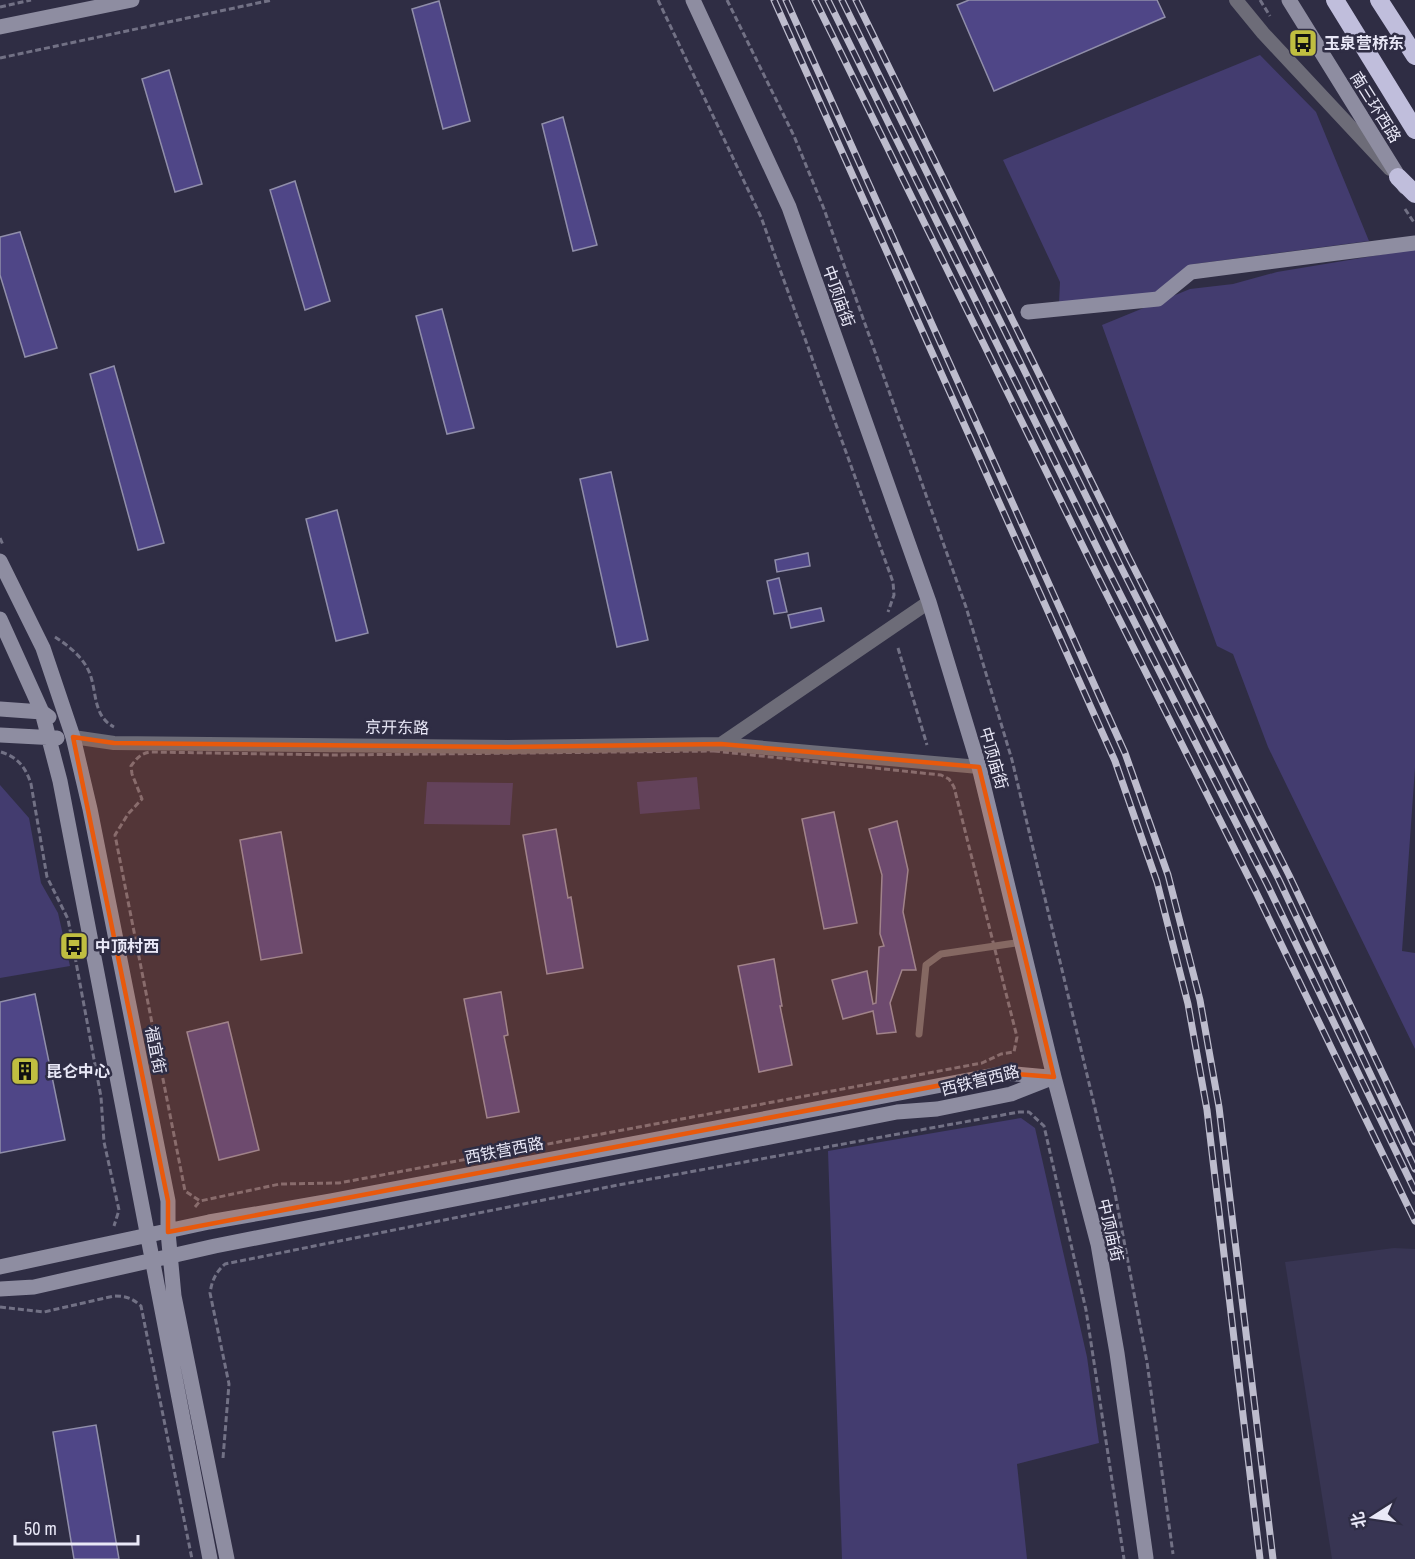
<svg xmlns="http://www.w3.org/2000/svg" width="1415" height="1559" font-family="'Archivo Narrow','Noto Sans SC',sans-serif">
	<style>
		.built { fill: #383553 }
		.green { fill: #433c6f }
		.building { fill: #4f4687; stroke: #908eaa; stroke-width: 1.5 }
		.lines { fill: none; stroke-linecap: round; stroke-linejoin: round }
		.path { stroke: #727185; stroke-width: 3; stroke-dasharray: 6 3; stroke-linecap: butt }
		.lane { stroke: #6d6c78; stroke-width: 7 }
		.street { stroke: #6d6c78; stroke-width: 14 }
		.secondary { stroke: #8e8da1; stroke-width: 15 }
		.highway { stroke: #c0bedc; stroke-width: 18 }
		.rail-casing { stroke: #bdbccd; stroke-width: 7 }
		.rail { stroke: #2f2d44; stroke-width: 4.5; stroke-dasharray: 14; stroke-linecap: butt }
		.marked { fill: #e8590c; fill-opacity: 0.2; stroke: #e8590c; stroke-width: 4.5; stroke-linejoin: round }
		.labels { text-anchor: middle; dominant-baseline: central; stroke-width: 5; stroke-linejoin: round; paint-order: stroke }
		.poi-label { font-size: 16px; font-weight: bold; fill: #e9e8f7; stroke: #2f2d44; text-anchor: start }
		.street-label { font-size: 16px; fill: #e9e8f7; stroke: #2f2d44 }
	</style>
	<rect width="100%" height="100%" fill="#2f2d44"/>
	<path class="built" d="M1394 1248 1415 1249V1559H1332L1285 1262Z"/>
	<path class="green" d="M1260 55 1316 112 1369 241 1194 264 1154 293 1059 304 1060 282 1003 160Z
		M1415 249V768L1402 951 1415 953V1049L1268 747 1233 654 1217 646 1102 325 1190 289 1233 284 1277 272Z
		M697 777 700 809 640 814 637 782Z
		M427 782 513 783 510 825 424 824Z
		M0 785 29 818 41 883 58 913 70 966 0 978Z
		M1021 1118 1035 1128 1087 1357 1099 1443 1017 1464 1027 1559H842L828 1151Z"/>
	<path class="building" d="M969 0H1157L1165 17 994 91 957 5Z
		M439 1 470 121 443 129 412 9Z
		M169 70 202 184 175 192 142 79Z
		M563 117 597 245 573 251 542 124Z
		M295 181 330 301 305 310 270 190Z
		M20 232 57 348 25 357 0 275V237Z
		M442 309 474 428 447 434 416 316Z
		M114 366 164 543 138 550 90 374Z
		M611 472 648 640 617 647 580 479Z
		M337 510 368 633 336 641 306 519Z
		M808 553 810 566 777 572 775 560Z
		M779 578 787 612 774 614 767 581Z
		M821 608 824 621 791 628 788 615Z
		M834 812 857 923 824 929 802 819Z
		M897 821 908 870 903 912 916 970H902L890 1003 896 1032 877 1034 873 1011 843 1019 832 980 867 971 873 1004 876 1003 879 947 884 946 880 934 882 875 869 829Z
		M556 829 568 898 571 897 583 968 547 974 523 835Z
		M281 832 302 953 261 960 240 840Z
		M774 959 782 1006H780L792 1065 759 1072 738 966Z
		M501 992 508 1035 504 1036 519 1112 487 1118 464 999Z
		M35 994 65 1140 0 1153V1002Z
		M228 1022 259 1150 219 1160 187 1032Z
		M96 1425 119 1559H74L53 1432Z"/>
	<g class="lines">
		<path class="path" d="M658 0 761 217 893 582 894 595 888 612
			M727 0 794 136 824 209 966 607 1012 760 1114 1188 1147 1362 1173 1554
			M1260 0 1270 16
			M0 7 31 0
			M0 58 272 0
			M1405 209 1415 224
			M0 538 3 545
			M55 637C69 646 84 658 90 674 97 693 93 716 114 727
			M898 648 927 745
			M714 751 941 775 949 779 954 787 1017 1037 1014 1052 1001 1054 982 1063 339 1183 280 1184 200 1201 185 1191 115 835 128 814 142 799 132 774 131 766C137 758 141 753 151 752L334 755Z
			M1 752C18 757 26 768 31 784L47 877 68 919 101 1097 104 1142 119 1210 114 1226
			M195 1207 200 1201
			M0 1307 44 1312 114 1296C126 1296 132 1298 141 1306L192 1559
			M223 1458 229 1384 210 1293C212 1280 216 1272 225 1264L618 1185 1019 1112H1029L1044 1126 1086 1310 1124 1559"/>
		<path class="lane" d="M919 1034 926 965 941 954 1022 942"/>
		<path class="street" d="M1236 0 1263 33 1390 169
			M73 737 114 743 508 747 721 744 979 767
			M721 744 929 602"/>
		<path class="secondary" d="M693 0 789 207 929 602 979 767 1054 1077 1098 1244 1117 1353 1146 1558
			M1289 0 1405 187
			M0 27 132 0
			M1028 312 1158 299 1191 272 1415 243
			M0 561 43 648 73 737 90 809 168 1201V1232L174 1296 227 1559
			M0 619 42 712 60 781 210 1559
			M0 709 42 712 49 717
			M0 735 57 738
			M0 1267 209 1222 331 1201 1005 1073 1048 1077
			M0 1289 34 1287 215 1246 897 1112 937 1109 1011 1094 1054 1077"/>
		<path class="highway" d="M1335 0 1415 130
			M1379 0 1415 56
			M1398 177 1415 194"/>
		<g class="rail-casing">
			<path id="rail" d="M774 0 1115 761 1157 882 1188 1004 1207 1110 1260 1559
				M786 0 1125 753 1168 875 1200 1000 1219 1107 1273 1559
				M815 0 1097 575 1256 892 1415 1221
				M828 0 1108 570 1267 884 1415 1191
				M842 0 1119 563 1279 880 1415 1169
				M856 0 1129 558 1289 875 1415 1142"/>
		</g>
		<use href="#rail" class="rail"/>
	</g>
	<path class="marked" d="M73 737 114 743 508 747 721 744 979 767 1054 1077 1005 1073 168 1232V1201Z"/>
	<defs>
		<g id="bus-square" transform="scale(1.5)"><rect x="-9" y="-9" width="18" height="18" rx="4" fill="#c0be40" stroke="#2f2d44"/><path d="M-5-6H5V4H4V6H2V4H-2V6H-4V4H-5ZM-3.5-4V0h7V-4ZM-3.5 1.2v1.5H-2V1.2ZM2 1.2v1.5H3.5V1.2Z" fill="#111"/></g>
		<g id="building-square" transform="scale(1.5)"><rect x="-9" y="-9" width="18" height="18" rx="4" fill="#c0be40" stroke="#2f2d44"/><path d="M-4-6H4V6H1V3H-1V6H-4ZM-2.5-4.3h1.7v1.8h-1.7ZM.8-4.3h1.7v1.8H.8ZM-2.5-1h1.7V.8h-1.7ZM.8-1h1.7V.8H.8Z" fill="#111"/></g>
	</defs>
	<g fill-rule="evenodd">
		<use href="#bus-square" x="1303" y="43"/>
		<use href="#bus-square" x="74" y="946"/>
		<use href="#building-square" x="25" y="1071"/>
	</g>
	<g class="labels">
		<g class="poi-label">
			<text x="1324" y="43">玉泉营桥东</text>
			<text x="95" y="946">中顶村西</text>
			<text x="46" y="1071">昆仑中心</text>
		</g>
		<g class="street-label">
			<text transform="translate(1376 107) rotate(58)">南三环西路</text>
			<text transform="translate(839 296) rotate(70)">中顶庙街</text>
			<text transform="translate(397 727) rotate(1)">京开东路</text>
			<text transform="translate(994 758) rotate(74)">中顶庙街</text>
			<text transform="translate(156 1050) rotate(79)">福宜街</text>
			<text transform="translate(980 1080) rotate(-14)">西铁营西路</text>
			<text transform="translate(504 1150) rotate(-11)">西铁营西路</text>
			<text transform="translate(1111 1230) rotate(77)">中顶庙街</text>
		</g>
	</g>
	<g transform="translate(1373 1517) rotate(258)" stroke="#2f2d44" stroke-width="4.5" paint-order="stroke">
	<path d="M0-4.5L10 22L0 15L-10 22Z" fill="#e9e8f7"/>
	<text y="-9" font-size="16" font-weight="bold" text-anchor="middle" fill="#e9e8f7">北</text>
	</g>
	<path d="M15 1535v9h123v-9" fill="none" stroke="#e9e8f7" stroke-width="3"/>
	<text x="24" y="1535" font-size="18" fill="#e9e8f7" stroke="#2f2d44" stroke-width="4.5" paint-order="stroke">50 m</text>
</svg>
